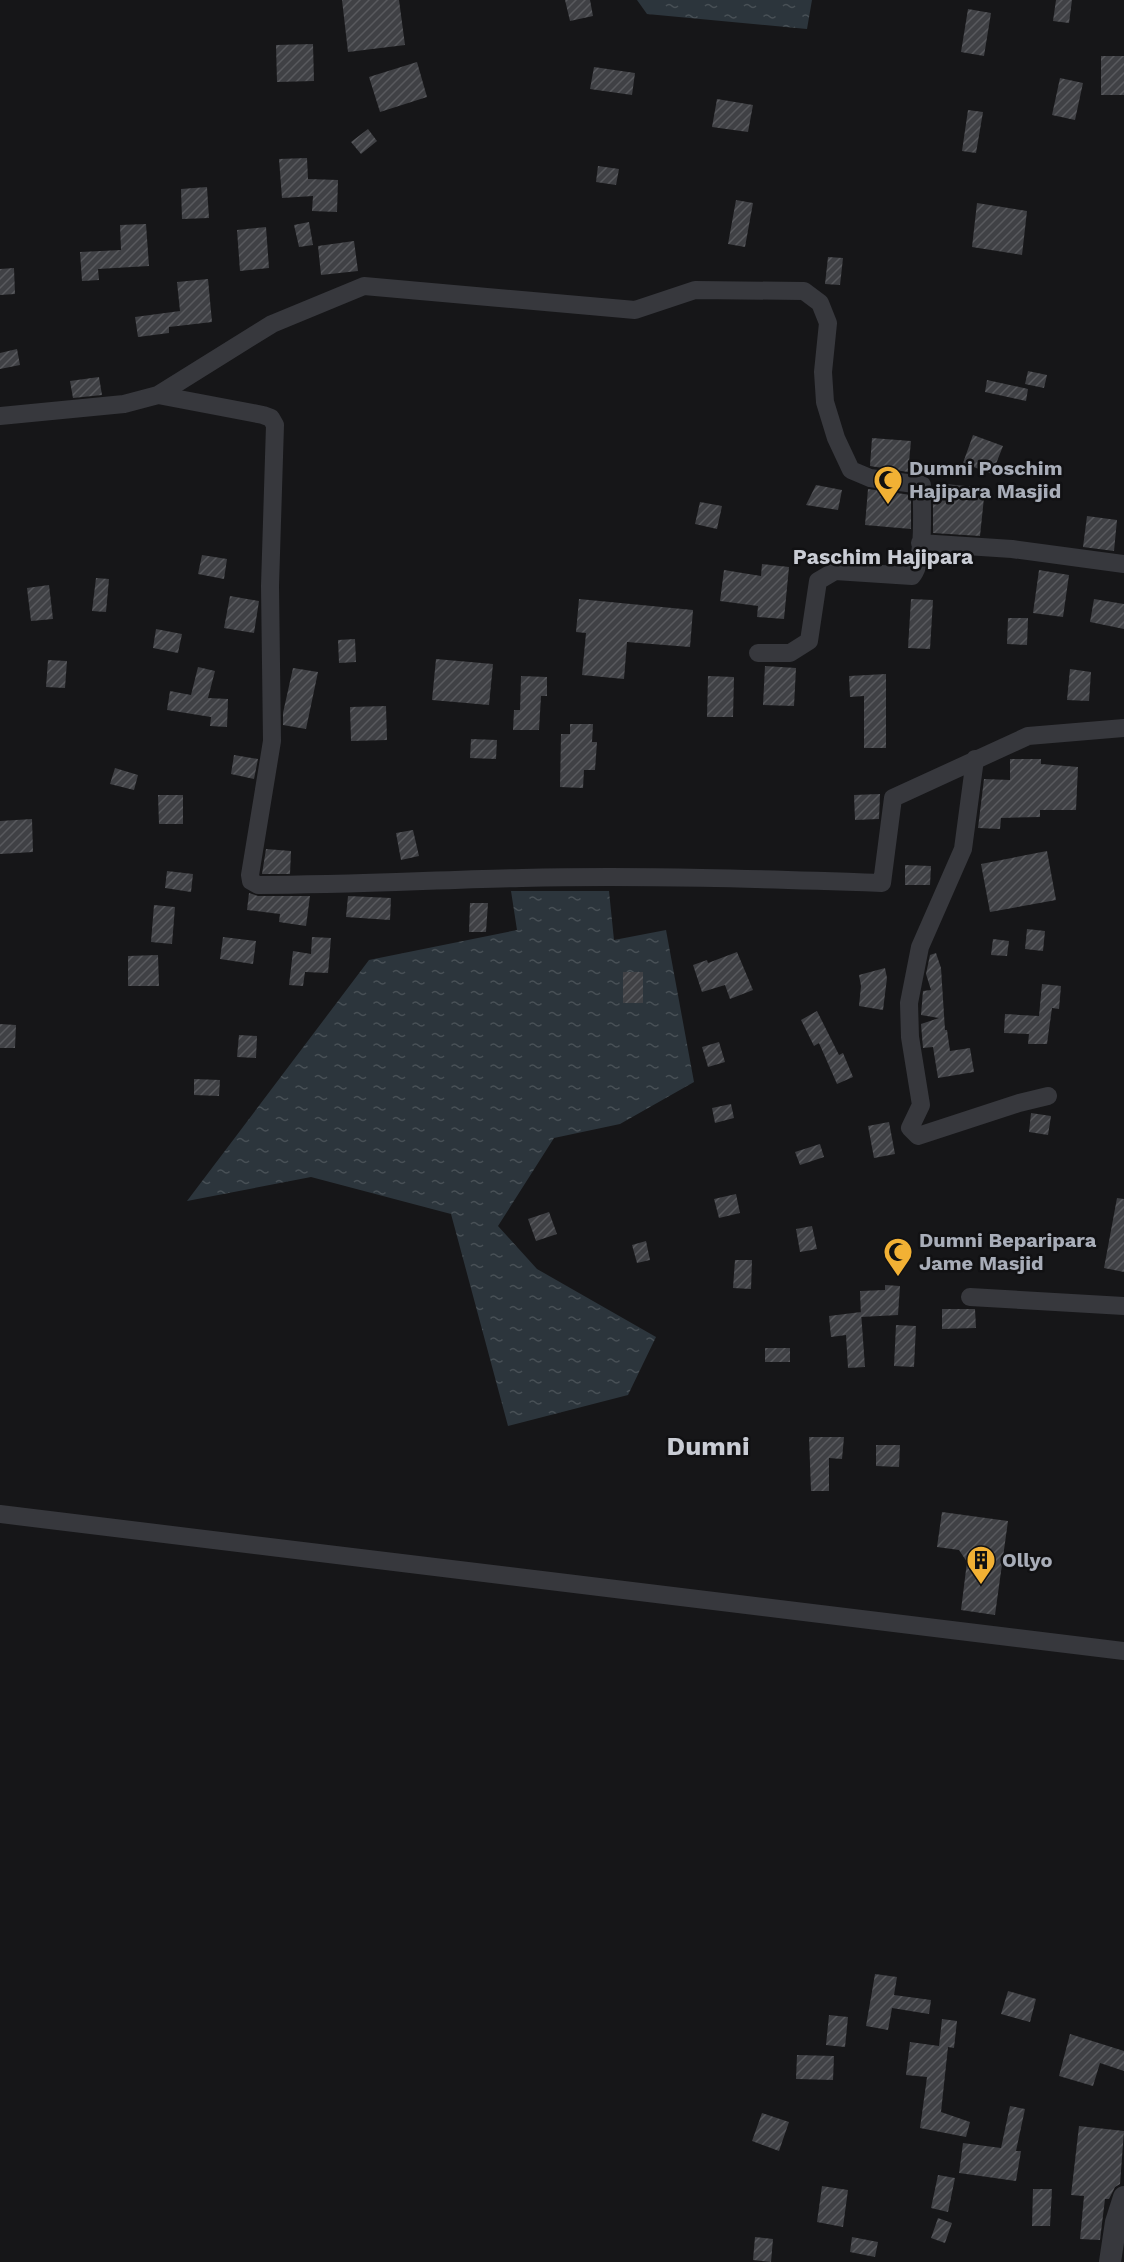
<svg xmlns="http://www.w3.org/2000/svg" width="1124" height="2262" font-family="'Work Sans',sans-serif">
	<style>
		.water { fill: url(#water-ripples) }
		.building { fill: url(#building-hatch) }
		.lines { fill: none; stroke-linecap: round; stroke-linejoin: round }
		.minor { stroke: #37383d; stroke-width: 18 }
		.tertiary { stroke: #37383d; stroke-width: 22 }
		.labels { text-anchor: middle; dominant-baseline: central; stroke-width: 5; stroke-linejoin: round; paint-order: stroke }
		.poi-label { font-size: 20px; font-weight: bold; fill: #a8adb8; stroke: #111113; text-anchor: start }
		.neighbourhood-label { font-size: 21px; font-weight: bold; fill: #c9ccd4; stroke: #111113 }
		.district-label { font-size: 26px; font-weight: bold; fill: #c9ccd4; stroke: #111113 }
	</style>
	<defs>
		<pattern id="water-ripples" width="26" height="14" patternUnits="userSpaceOnUse" patternTransform="scale(1.5)"><rect width="26" height="14" fill="#2c353c"/><path d="M2 4q2-2 4 0t4 0M15 11q2-2 4 0t4 0" fill="none" stroke="#485056"/></pattern>
		<pattern id="building-hatch" width="6" height="6" patternUnits="userSpaceOnUse" patternTransform="scale(1.5)"><rect width="6" height="6" fill="#404145"/><path d="M-1 1l2-2M0 6l6-6M5 7l2-2" fill="none" stroke="#595a5e"/></pattern>
	</defs>
	<rect width="100%" height="100%" fill="#161618"/>
	<path class="water" d="M637 0H812L807 29 647 14Z
		M511 891H609L614 940 666 930 694 1082 620 1124 554 1138 498 1226 537 1269 656 1337 628 1395 508 1426 451 1214 311 1177 187 1201 369 960 517 930Z"/>
	<path class="building" d="M342 0H399L405 45 348 52Z
		M565 0H590L593 16 570 21Z
		M1056 0H1072L1069 23 1053 21Z
		M968 9 991 13 984 56 961 52Z
		M313 44 314 81 277 82 276 45Z
		M1101 56H1124V95H1101Z
		M417 62 427 97 380 112 369 77Z
		M594 67 635 73 632 95 590 89Z
		M1060 78 1083 83 1075 120 1052 115Z
		M717 99 753 105 748 132 712 127Z
		M968 110 983 112 976 153 962 151Z
		M368 129 377 141 361 154 351 142Z
		M307 158 308 179 338 180 337 212 312 211 313 196 282 198 279 159Z
		M598 166 619 169 616 185 596 182Z
		M207 187 209 218 182 219 181 189Z
		M736 200 753 203 745 247 728 244Z
		M977 203 1027 211 1022 255 972 247Z
		M309 222 313 245 299 247 294 225Z
		M146 224 149 266 98 269 99 280 82 281 80 252 121 250 120 225Z
		M266 227 269 268 240 271 237 230Z
		M354 241 358 271 321 275 318 246Z
		M828 257 843 258 840 285 825 284Z
		M14 268 15 294 0 295V269Z
		M208 279 212 322 169 327V333L138 337 135 317 180 311 177 282Z
		M17 349 20 365 0 369V353Z
		M1028 371 1047 375 1044 388 1025 384Z
		M99 377 102 395 73 398 70 381Z
		M987 380 1028 389 1026 401 985 392Z
		M973 435 1003 446 992 474 963 463Z
		M872 438 911 441 908 472 870 466Z
		M936 483 985 488 980 536 933 533V497Z
		M816 485 842 490 838 510 806 505Z
		M868 489 911 495V529L865 525Z
		M700 502 722 506 717 529 695 524Z
		M1087 516 1117 520 1114 551 1083 547Z
		M202 555 227 559 224 579 198 574Z
		M762 564 789 567 784 619 757 617 758 606 720 601 724 570 761 576Z
		M1039 570 1069 575 1063 617 1033 613Z
		M96 578 109 579 106 612 92 611Z
		M49 585 53 619 31 621 27 588Z
		M230 596 259 601 254 633 224 628Z
		M579 599 693 610 690 647 627 642 624 679 582 675 586 633 576 632Z
		M911 599 933 600 930 649 908 648Z
		M1094 599 1124 604V629L1090 622Z
		M1008 618H1028L1027 645 1007 644Z
		M156 629 182 634 178 653 153 648Z
		M355 639 356 662 339 663 338 640Z
		M436 659 493 664 489 705 432 700Z
		M48 660 67 661 65 688 46 687Z
		M765 666 796 668 794 706 763 705Z
		M198 667 215 671 208 698 228 699 227 727 210 726 211 717 167 710 170 691 191 695Z
		M293 668 318 672 306 729 283 725V713Z
		M1070 669 1091 672 1089 701 1067 700Z
		M886 674V748H864V696L850 697 849 676Z
		M521 676 547 677V696H541L539 730H513L514 710H520Z
		M708 676 734 677 733 717H707Z
		M386 706 387 740 351 741 350 707Z
		M570 724H593L592 742H597L595 770H584L583 788 560 787 561 734H570Z
		M471 739 497 740 496 759 470 758Z
		M234 755 258 759 254 779 231 774Z
		M1010 759H1041V764L1078 767 1076 810H1040V817L1001 818 1000 829 978 828 984 779 1010 780Z
		M115 768 138 775 134 790 110 784Z
		M880 794 879 819 855 820 854 795Z
		M158 795H183V824H159Z
		M32 819 33 852 0 854V821Z
		M413 830 419 856 401 860 396 833Z
		M266 849 291 851 290 874H262Z
		M1047 851 1056 900 990 912 981 864Z
		M905 865 931 866 930 885H905Z
		M167 871 193 874 191 892 165 888Z
		M249 893 258 896H310L306 926 279 922 280 914 247 910Z
		M348 896 391 898 390 920 346 917Z
		M470 903H488L486 932H469Z
		M154 905 175 907 172 944 151 942Z
		M1027 929 1045 931 1043 951 1025 949Z
		M223 937 256 941 253 964 220 959Z
		M312 937 331 938 328 973 305 972 303 986 289 985 293 951 311 954Z
		M993 939 1009 941 1007 956 991 955Z
		M737 952 753 990 730 999 725 985 702 992 693 965 707 960 708 963Z
		M936 953 941 968 945 1030H947L950 1051 970 1048 974 1072 938 1078 933 1047 923 1048 921 1024 939 1018 921 1015 923 991 931 990 926 974 930 955Z
		M158 955 159 986H128V956Z
		M885 968 887 978 883 1010 859 1006 861 986 859 975Z
		M623 972H643V1003H623Z
		M1042 984 1061 986 1059 1009 1052 1008 1047 1044H1028L1029 1034 1004 1033 1005 1014 1039 1016Z
		M817 1011 839 1055 843 1053 853 1077 837 1084 819 1043 814 1046 801 1020Z
		M0 1024 16 1025 15 1048H0Z
		M239 1035 257 1036 256 1058 237 1057Z
		M719 1042 725 1062 708 1067 702 1047Z
		M194 1079 220 1080 219 1096 194 1095Z
		M731 1104 734 1118 715 1123 712 1108Z
		M1031 1113 1051 1116 1048 1135 1029 1132Z
		M889 1122 895 1154 874 1158 868 1126Z
		M820 1144 824 1157 800 1165 795 1152Z
		M736 1194 740 1213 719 1218 714 1199Z
		M1117 1198 1124 1199V1272L1104 1268Z
		M549 1212 557 1234 536 1241 528 1219Z
		M812 1226 817 1249 800 1252 796 1229Z
		M646 1241 650 1260 637 1263 632 1245Z
		M735 1260H752L751 1289 733 1288Z
		M885 1285 900 1286 898 1315 861 1317 860 1291 885 1290Z
		M942 1309H975L976 1328 942 1329Z
		M861 1312 865 1367 848 1368 846 1335 831 1337 829 1316Z
		M896 1325 916 1326 914 1367 894 1366Z
		M765 1348H790V1362H765Z
		M809 1437H844L842 1459 829 1458V1491H811Z
		M876 1445H900L899 1467 876 1466Z
		M942 1512 1008 1521 995 1615 961 1610 967 1562 959 1550 937 1547Z
		M875 1974 897 1977 894 1995 931 2000 929 2014 892 2008 888 2030 866 2026Z
		M1008 1991 1036 1999 1030 2022 1001 2014Z
		M829 2015 848 2017 845 2047 826 2045Z
		M942 2019 957 2021 954 2048 948 2047 941 2112 970 2122 966 2137 920 2128 927 2077 906 2075 910 2042 939 2046Z
		M1070 2034 1124 2051V2071L1100 2063 1093 2086 1059 2076Z
		M797 2055 834 2056 833 2080 796 2079Z
		M1010 2106 1025 2109 1016 2151H1021L1016 2181 959 2173 963 2143 1001 2148Z
		M762 2113 789 2122 779 2151 752 2141Z
		M1079 2126 1124 2131 1120 2184 1115 2187 1109 2199H1105L1100 2240 1080 2239 1084 2196 1071 2195Z
		M938 2175 955 2178 948 2212 931 2208Z
		M822 2186 848 2190 843 2227 817 2222Z
		M1033 2189H1052L1050 2226H1032Z
		M938 2218 952 2223 945 2243 931 2238Z
		M755 2237 773 2239 771 2262 753 2260Z
		M852 2237 878 2242 875 2257 850 2252Z"/>
	<g class="lines">
		<path class="minor" d="M158 395 263 415 271 418 275 425 270 586 272 741 250 875 251 881 258 885C346 885 434 880 522 878 642 875 762 879 882 883L893 798 1028 736 1124 728
			M0 416 124 404 158 395 272 324 364 286 635 310 695 290 804 291 820 303 828 323 823 372 825 402 836 438 851 470 870 478 922 485C921 507 926 559 912 576L835 571 818 581 809 641 790 653H758
			M920 543 1012 549 1124 564
			M975 759 963 849 920 947 909 1003 910 1037 921 1105 910 1128 918 1136 1019 1103 1048 1096
			M970 1297 1124 1306
			M0 1514 1124 1651"/>
		<path class="tertiary" d="M1110 2262 1116 2222 1124 2197"/>
	</g>
	<defs>
		<g id="mosque-pin" transform="scale(1.5)"><path d="M0 17L-7.5 6A9.5 9.5 0 1 1 7.5 6Z" fill="#f2b134" stroke="#111113"/><path d="M3.5-4.9A6 6 0 1 0 3.5 4.9A5 5 0 1 1 3.5-4.9Z" fill="#111"/></g>
		<g id="building-pin" transform="scale(1.5)"><path d="M0 17L-7.5 6A9.5 9.5 0 1 1 7.5 6Z" fill="#f2b134" stroke="#111113"/><path d="M-4-6H4V6H1V3H-1V6H-4ZM-2.5-4.3h1.7v1.8h-1.7ZM.8-4.3h1.7v1.8H.8ZM-2.5-1h1.7V.8h-1.7ZM.8-1h1.7V.8H.8Z" fill="#111"/></g>
	</defs>
	<g fill-rule="evenodd">
		<use href="#mosque-pin" x="888" y="480"/>
		<use href="#mosque-pin" x="898" y="1252"/>
		<use href="#building-pin" x="981" y="1560"/>
	</g>
	<g class="labels">
		<g class="poi-label">
			<text x="909" y="468">Dumni Poschim<tspan x="909" dy="23">Hajipara Masjid</tspan></text>
			<text x="919" y="1240">Dumni Beparipara<tspan x="919" dy="23">Jame Masjid</tspan></text>
			<text x="1002" y="1560">Ollyo</text>
		</g>
		<g class="neighbourhood-label">
			<text x="883" y="556">Paschim Hajipara</text>
		</g>
		<g class="district-label">
			<text x="708" y="1446">Dumni</text>
		</g>
	</g>
</svg>
